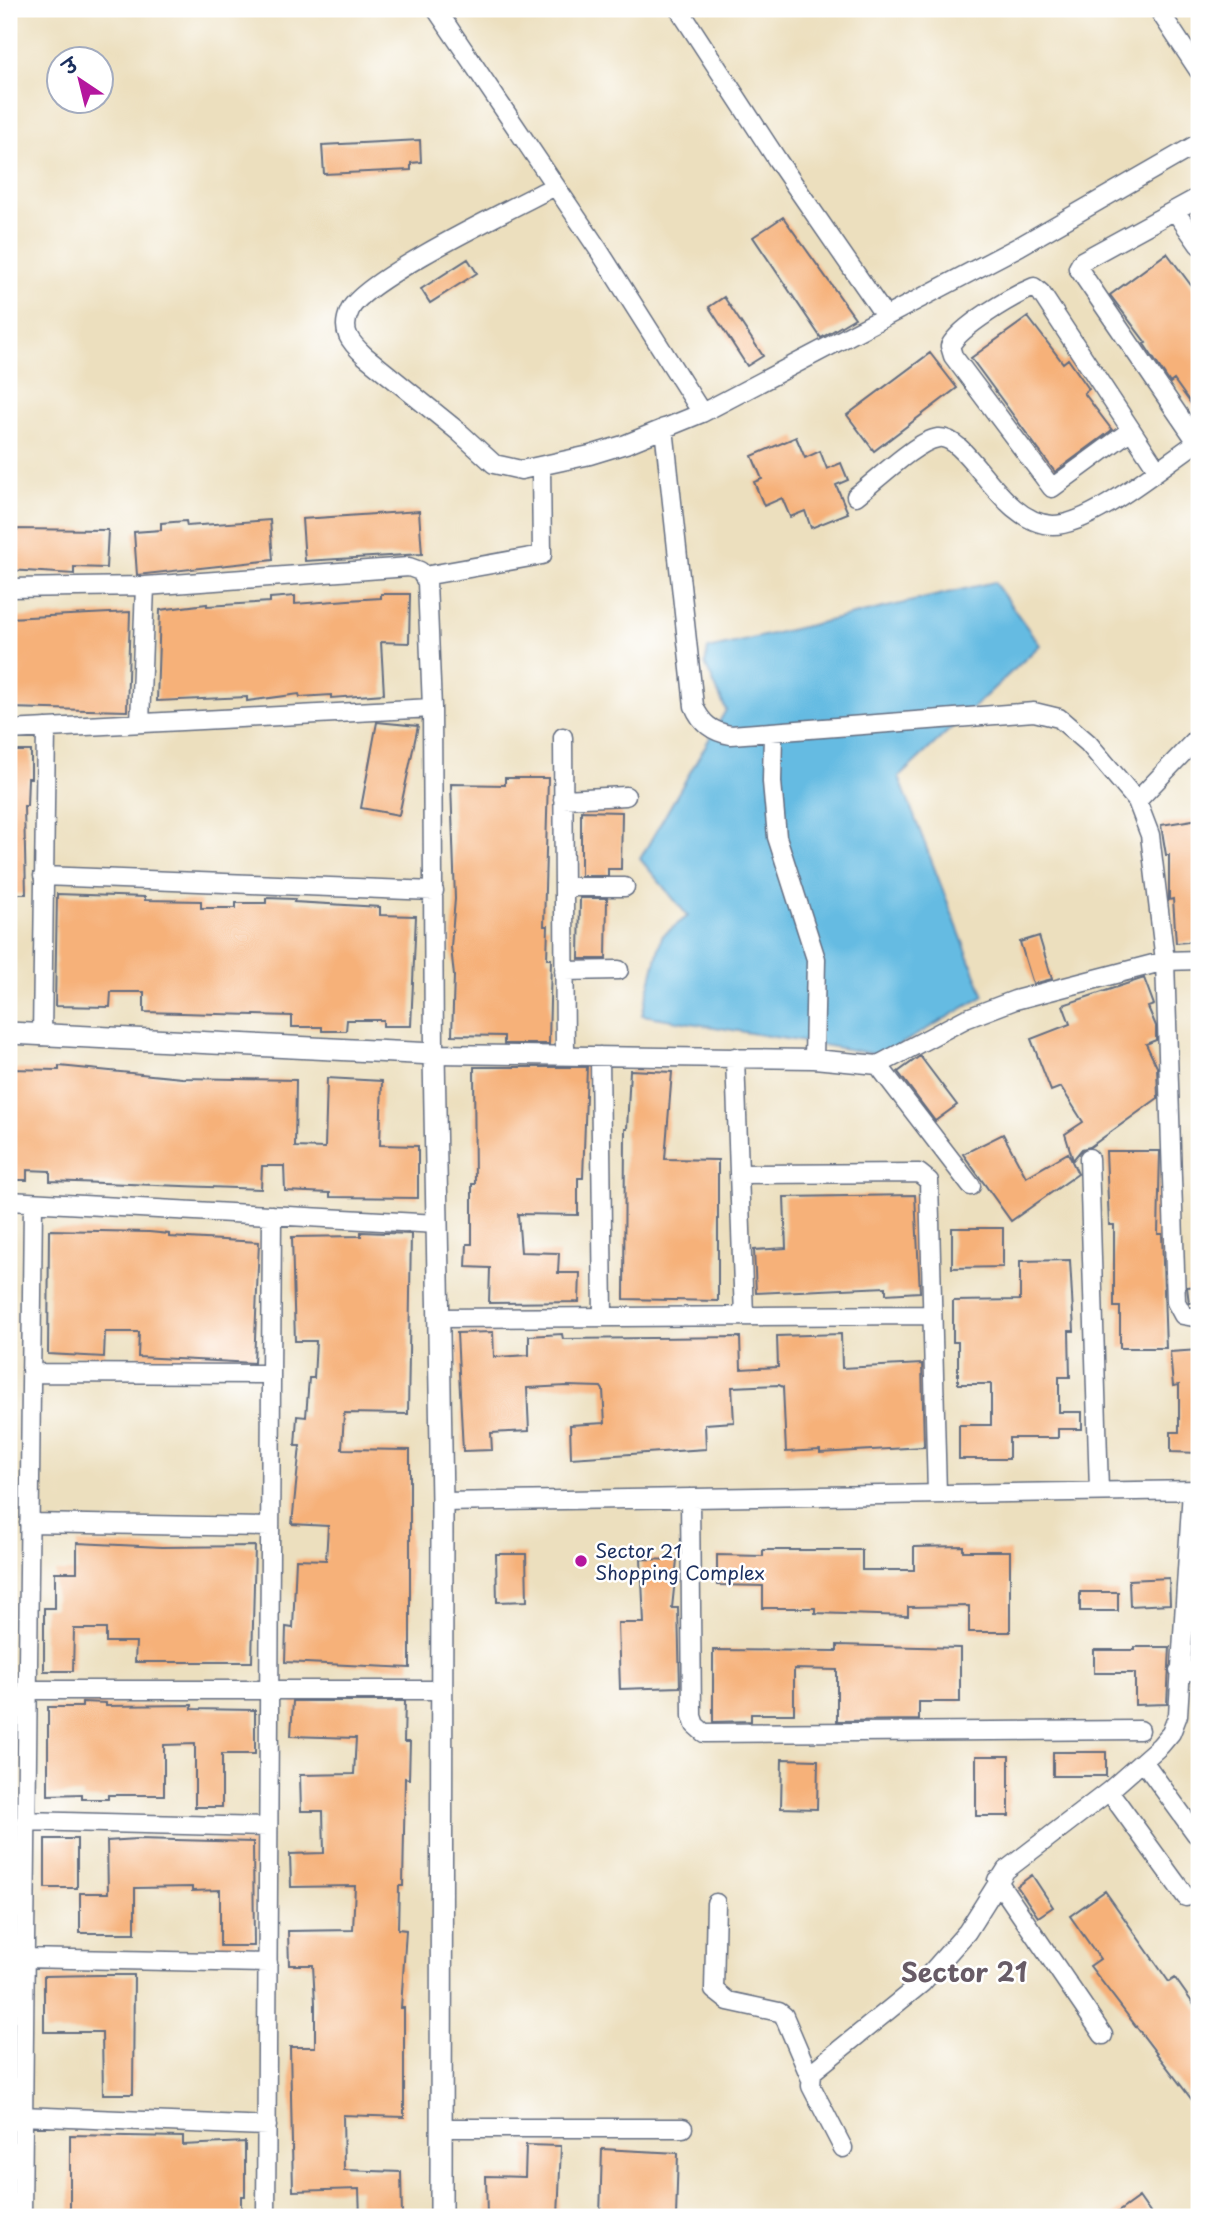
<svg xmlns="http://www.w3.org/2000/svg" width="1208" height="2226" font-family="'Playpen Sans','Playpen Sans Deva',sans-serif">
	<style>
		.water { fill: #65bbe2; stroke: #4075a0; stroke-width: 2 }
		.building { fill: #f6b179 }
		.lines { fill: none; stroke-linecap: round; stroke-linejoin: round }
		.minor-casing { stroke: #646d80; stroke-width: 21 }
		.tertiary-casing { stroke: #646d80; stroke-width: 24 }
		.minor { stroke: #fff; stroke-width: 18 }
		.tertiary { stroke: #fff; stroke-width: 21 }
		.poi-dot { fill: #b5179e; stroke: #fff; stroke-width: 2.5 }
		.labels { text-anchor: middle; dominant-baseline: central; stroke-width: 5; stroke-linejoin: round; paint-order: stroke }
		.poi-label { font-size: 19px; fill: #1b2f5e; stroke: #fff; text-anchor: start }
		.district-label { font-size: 26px; font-weight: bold; fill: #685c67; stroke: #fff }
	</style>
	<rect width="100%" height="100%" fill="#fff"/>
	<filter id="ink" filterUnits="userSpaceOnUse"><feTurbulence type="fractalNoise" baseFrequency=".0143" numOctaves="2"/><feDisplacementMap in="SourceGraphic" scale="14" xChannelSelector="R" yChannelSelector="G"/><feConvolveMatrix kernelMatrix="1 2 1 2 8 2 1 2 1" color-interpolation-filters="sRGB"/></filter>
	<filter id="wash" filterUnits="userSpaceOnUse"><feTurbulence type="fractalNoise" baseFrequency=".00686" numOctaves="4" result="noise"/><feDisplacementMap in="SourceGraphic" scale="28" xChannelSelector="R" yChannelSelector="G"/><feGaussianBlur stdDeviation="1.57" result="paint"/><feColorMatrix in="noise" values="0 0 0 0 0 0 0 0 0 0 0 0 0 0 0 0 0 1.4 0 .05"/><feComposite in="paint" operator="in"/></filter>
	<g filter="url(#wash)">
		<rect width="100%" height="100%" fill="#ecdfbe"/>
		<path class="water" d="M994 582 1040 645 899 777 984 996 882 1055 642 1015 662 936 688 916 640 859 726 710 705 664 708 649Z"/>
		<g id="blocks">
			<path class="building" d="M420 140 421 162 411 163V170L324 174 322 145Z
				M783 217 855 318 821 338 753 237Z
				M1167 253 1199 296V415L1174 380 1170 383 1144 344 1146 343 1110 295Z
				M468 259 477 273 430 303 421 289Z
				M724 297 763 356 747 366 709 307Z
				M1028 317 1063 363 1068 359 1089 389 1084 393 1112 430 1055 472 971 358Z
				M930 353 957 388 874 451 847 415Z
				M796 437 805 458 820 451 827 469 841 463 848 480 836 485 848 513 811 528 805 511 790 517 782 498 764 506 754 482 762 479 752 456Z
				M419 511 422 554 305 561 302 519Z
				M270 520 273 560 137 575 134 532 161 530V523L186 521 187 526Z
				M9 529 108 530 106 568 74 567V574L9 570Z
				M381 594H410L409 643 381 642 384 694 331 698V695L300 697 299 694 247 701V697L157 701 160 610 207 604V606L270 602V598L295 596V604L348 600 381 598Z
				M130 612 127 711 9 708V618Z
				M377 722 418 726 399 815 361 808Z
				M9 751H31V778H28L27 806H24L26 894H9Z
				M505 778H548L544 926H548L547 959H551L549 1044H504V1036L452 1035 454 976 451 947 455 899 451 784 505 785Z
				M581 811 622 812 621 869H608V876H581Z
				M1199 819V941L1176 943 1173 899 1169 900V855H1166L1161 825Z
				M57 894 145 897V900L201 901V908H236V903H266V898L295 899 294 902 380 907V915L416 916 411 1026H383V1020H347L346 1031H322V1027H292V1016L144 1012V992H111L110 1007 55 1006Z
				M580 898H607L606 959H579Z
				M1039 936 1052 979 1033 984 1020 942Z
				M1144 978 1154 1005 1148 1007 1156 1026V1040L1146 1044 1157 1067 1158 1098 1090 1147 1082 1149 1073 1160 1065 1134 1083 1122 1061 1087 1051 1091 1031 1039 1070 1024 1063 1005Z
				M920 1056 957 1105 935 1121 898 1072Z
				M59 1066 182 1078 296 1080 295 1147 325 1148 327 1078 382 1081 380 1145 418 1146V1198L330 1197V1193L285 1191 284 1166H262L261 1189 50 1181V1171L27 1170V1180H9V1069L59 1070Z
				M474 1067H587L583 1178H578V1215L518 1214 521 1252 559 1253 558 1273H580L579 1302 489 1303 490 1268 466 1267 467 1244H472V1184H475Z
				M630 1070 672 1072 665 1159 718 1160V1301L624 1299 625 1129H627Z
				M1003 1134 1026 1177 1068 1153 1078 1174 1011 1221 963 1154Z
				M1106 1151H1160L1158 1234H1162L1166 1348H1120V1307H1114V1225H1109Z
				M915 1195 920 1292 886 1294V1287L756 1293 754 1250 786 1248 784 1197Z
				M952 1228H1003V1267L952 1268Z
				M49 1230 149 1232 169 1234V1237L259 1242 254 1363 138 1357 139 1332H105L104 1357 48 1354Z
				M361 1232 411 1234 408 1414 344 1413 342 1449 410 1450V1668L285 1662 286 1627 293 1628 296 1559 326 1560 328 1526 292 1524 300 1446H295L297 1416 306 1417 309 1378H314L316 1341H295L292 1237 361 1236Z
				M1070 1260 1074 1331H1069L1070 1377H1059V1412H1082V1429H1058V1438H1009V1459H959V1425H991V1384H958V1342H953V1301L1020 1300V1261Z
				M1199 1286V1302L1189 1303 1187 1287Z
				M493 1332 494 1357 529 1355V1336L562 1334 563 1339 740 1337 741 1369 778 1367 777 1336 841 1334 842 1368 922 1364 924 1447 820 1453V1450L786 1452 783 1387 779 1385 732 1387 734 1422 705 1424 706 1449 571 1458 570 1425 605 1423 603 1390 601 1387 567 1386 527 1388 529 1431 491 1433 492 1450 463 1451 457 1333Z
				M1199 1350V1453L1171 1452V1432H1179V1385L1173 1386 1170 1352Z
				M77 1543 162 1547 255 1546 252 1662H135L136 1642H106V1629H74L73 1671H44V1608H55V1572H77Z
				M963 1546V1551H1010V1632H969V1606L908 1607V1616L815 1613V1608H763V1586L717 1585V1555L763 1556V1550H862V1570H914V1547Z
				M496 1554H526L527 1601 497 1602Z
				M641 1559 677 1560 672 1608H678L680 1687 620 1689 618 1623H644Z
				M1169 1578 1170 1604 1130 1606 1129 1580Z
				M1080 1592H1118V1611H1080Z
				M837 1645 960 1648V1702H919V1720L837 1721V1670L794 1669V1714H751V1721L713 1722V1650L837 1651Z
				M1135 1647H1170L1167 1704 1135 1705V1673H1094V1650H1135Z
				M293 1701H405L404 1742H410L409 1779 405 1778 403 1886H399L398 1929 406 1930 401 2008H404V2117L343 2115 344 2170 401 2172 402 2217H360L359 2189 293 2191 290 2047H315V2003L313 1965H289L288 1931 353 1930 355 1886 291 1887 290 1854 324 1853 323 1811H301L300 1775 354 1774 356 1738 291 1736Z
				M82 1702 106 1703V1706L192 1705V1709L255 1710V1754H222V1807H195V1744L164 1745V1795H108V1799H82V1794L48 1795V1707H82Z
				M1053 1752H1106V1776H1053Z
				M976 1756H1009V1816H976Z
				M782 1759 818 1760 817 1809 781 1808Z
				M45 1839H77V1888H45Z
				M137 1839 253 1842 254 1946H220V1890L192 1891V1887L135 1888V1933H80V1893H108L107 1841Z
				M1032 1875 1053 1907 1038 1917 1017 1886Z
				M1105 1891 1169 1982 1175 1978 1199 2012V2109L1090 1966 1100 1959 1070 1916Z
				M99 1975H134L133 2094H103L102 2032H44V1976Z
				M70 2135 183 2137V2145L245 2142V2196H241V2217H70Z
				M526 2145 561 2146 558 2217H487L486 2176 525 2177Z
				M602 2149 678 2153 676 2217H600Z
				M1139 2197 1153 2217H1111Z"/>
		</g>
	</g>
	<g filter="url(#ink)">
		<use href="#blocks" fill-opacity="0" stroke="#646d80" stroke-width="2"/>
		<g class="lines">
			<g class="minor-casing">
				<path id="minor" d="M436 9 598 249 702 413
					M679 9 778 161 885 316
					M1158 9 1199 71
					M555 186C517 206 364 279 350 310 340 331 350 342 365 356L459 432 494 464 521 470 590 455 626 444 702 413 1020 246 1199 143
					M1175 211 1199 245
					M664 428 694 706C701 723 712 732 731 735L1034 712 1059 718 1088 743 1137 801 1150 835 1165 961 1176 1302 1183 1315 1199 1318
					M1131 430 1052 488 953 356 950 346C961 326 1012 296 1034 287L1041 293 1157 469
					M1197 442 1078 268 1082 261 1199 197
					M856 496C875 482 916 441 938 438 969 434 1000 524 1053 525 1093 525 1165 463 1199 441
					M424 576 542 555 541 466
					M9 588 145 586 409 567 420 571 427 582 432 708 434 1054 814 1059 878 1065 965 1019 1015 1000 1165 961 1199 960
					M140 723 145 586
					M9 730 432 708
					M773 732 772 782 777 837 816 959 814 1059
					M563 737 565 1056
					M563 799 626 796
					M1137 801 1199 736
					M43 876 434 891
					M564 887H625
					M564 971 619 970
					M42 1036 46 728
					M600 1056 603 1317
					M735 1057 744 1316
					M878 1065 971 1186
					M1089 1158 1099 1491
					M739 1174 919 1173 929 1181 937 1494
					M9 1201 438 1224
					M440 1318 932 1315
					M31 1373 271 1374
					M690 1498 692 1716 695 1725 704 1733 1140 1730
					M442 1502 1199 1490
					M29 1523 270 1527
					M1179 1671H1199
					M27 1690H442
					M1143 1761 1196 1834
					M1109 1791 1186 1897
					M25 1821 268 1827
					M997 1880 1103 2035
					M716 1903 714 1990 728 2001 779 2012 784 2016 810 2077
					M23 1958 268 1963
					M21 2116 267 2126
					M441 2128H683
					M843 2148 811 2086 812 2072 922 1983 967 1932 1006 1870 1109 1791 1160 1746 1171 1733 1178 1715 1192 1490
					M22 2217 33 1203
					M266 2217 272 1215"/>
			</g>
			<g class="tertiary-casing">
				<path id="tertiary" d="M9 1033 434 1054 442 1502 441 2217"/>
			</g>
			<use href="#minor" class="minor"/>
			<use href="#tertiary" class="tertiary"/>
		</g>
	</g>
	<circle class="poi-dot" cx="581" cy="1561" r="7"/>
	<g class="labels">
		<g class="poi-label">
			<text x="595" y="1550">Sector 21<tspan x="595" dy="22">Shopping Complex</tspan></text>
		</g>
		<g class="district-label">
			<text x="964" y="1971">Sector 21</text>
		</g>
	</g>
	<rect width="1208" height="2226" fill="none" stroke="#fff" stroke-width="35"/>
	<g transform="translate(80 80) rotate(325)"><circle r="33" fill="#ffffff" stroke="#a4acbf" stroke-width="2"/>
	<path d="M0-5L12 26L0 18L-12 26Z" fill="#b5179e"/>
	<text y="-10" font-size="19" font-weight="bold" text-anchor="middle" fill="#1b2f5e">उ</text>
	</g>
</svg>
